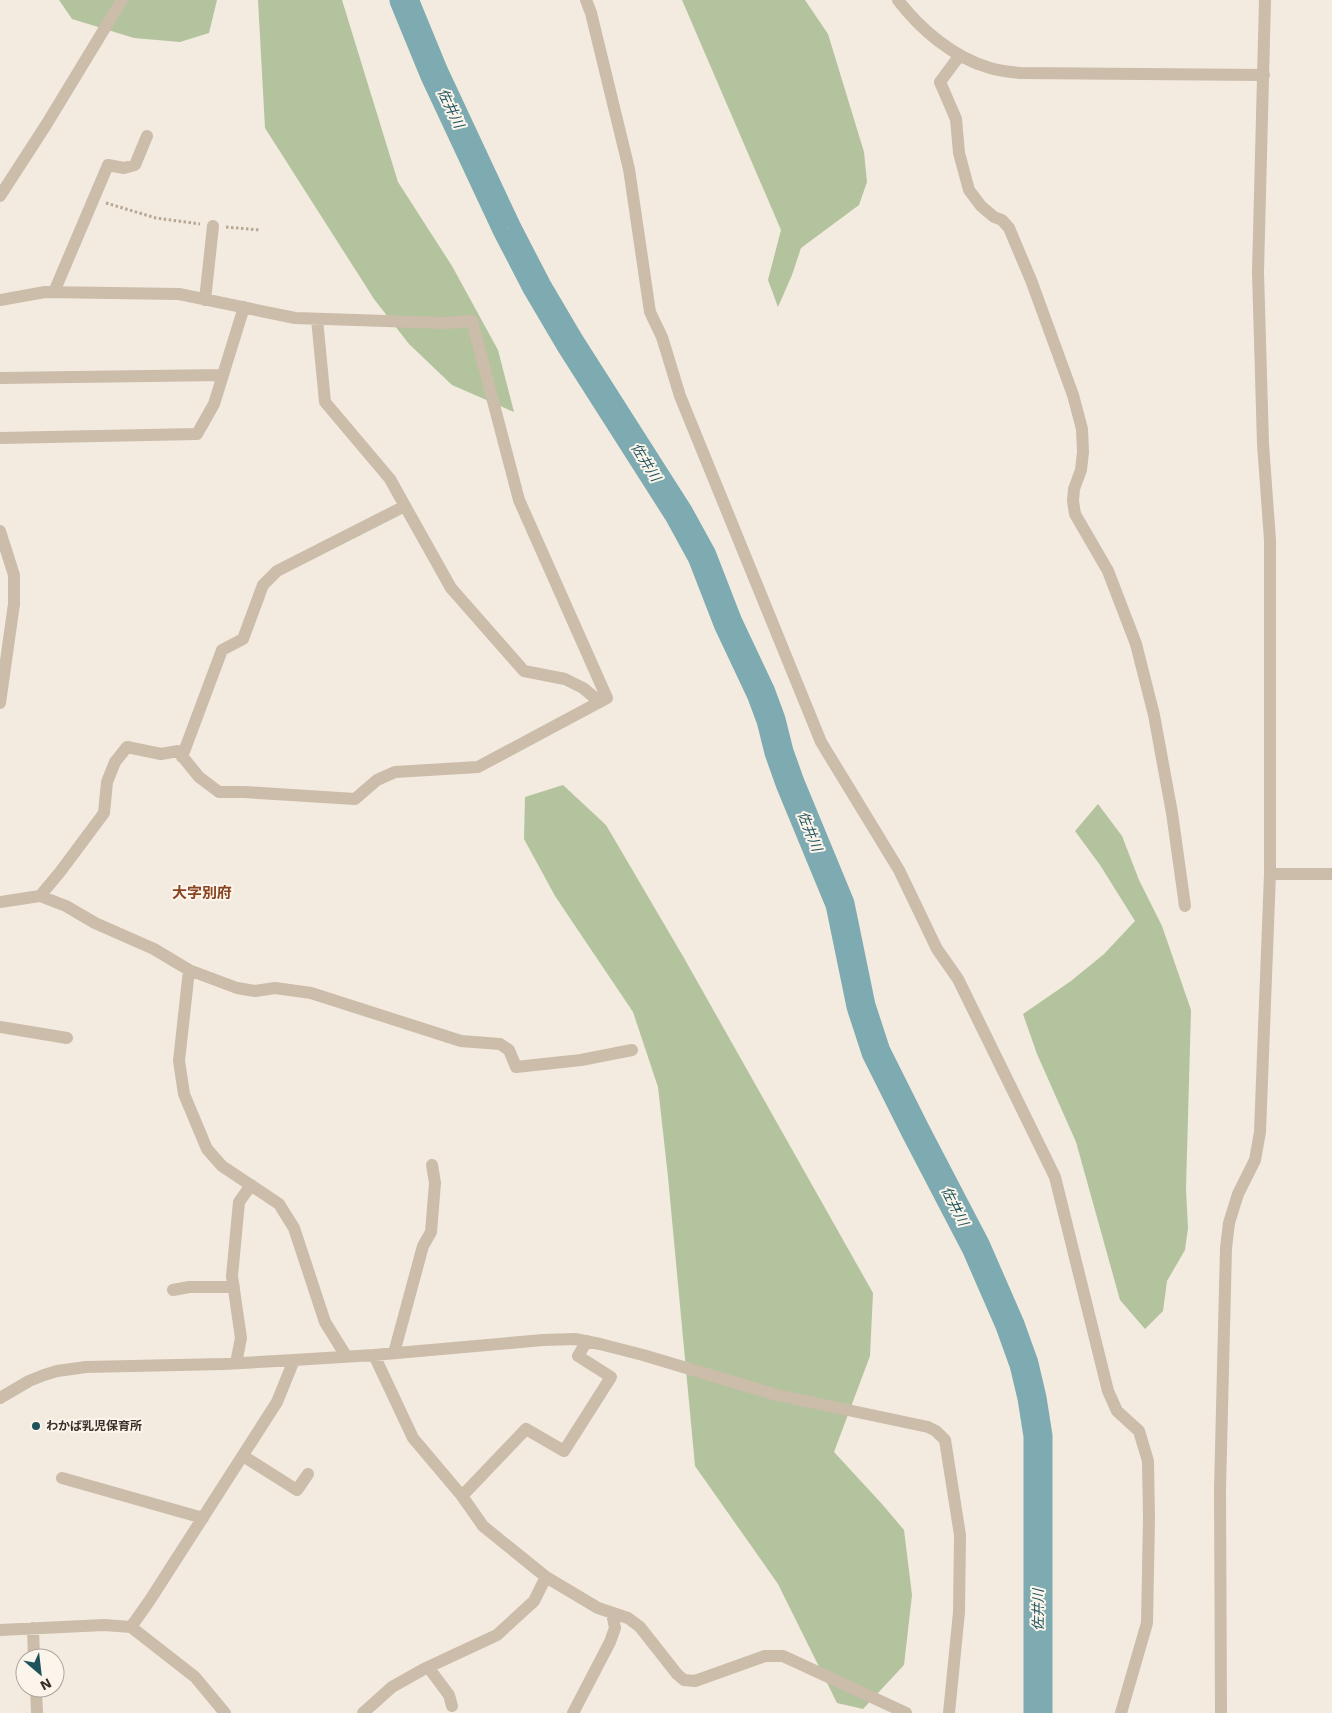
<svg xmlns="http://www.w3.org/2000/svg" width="1332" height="1713" font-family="'Work Sans','Noto Sans JP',sans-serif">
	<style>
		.green { fill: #b3c39e }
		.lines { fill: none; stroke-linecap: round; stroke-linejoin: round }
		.river { stroke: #7dabb1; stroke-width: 29 }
		.path { stroke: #b8a794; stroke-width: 3; stroke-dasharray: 2.5 2.5; stroke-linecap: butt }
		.minor { stroke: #ccbcaa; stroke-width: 12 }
		.poi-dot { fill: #1e535c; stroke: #fbf5eb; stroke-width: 2 }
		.labels { text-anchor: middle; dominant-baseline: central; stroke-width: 4; stroke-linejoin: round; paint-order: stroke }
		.poi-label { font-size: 12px; font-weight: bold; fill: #39302a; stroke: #fbf5eb; text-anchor: start }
		.water-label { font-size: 14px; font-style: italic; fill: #1e535c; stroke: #fbf5eb }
		.quarter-label { font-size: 15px; font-weight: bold; fill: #8a4321; stroke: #fbf5eb }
	</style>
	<rect width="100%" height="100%" fill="#f3ebdf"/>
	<path class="green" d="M59 0H217L209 33 180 42 134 38 72 19Z
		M258 0H342L398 182 452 266 498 350 514 412 452 385 409 344 374 299 265 128Z
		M682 0H805L828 34 864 152 867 182 859 205 801 248 792 275 778 307 768 280 781 230Z
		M563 785 606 825 684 958 873 1293 870 1356 834 1452 882 1504 904 1530 912 1595 904 1665 863 1709 837 1703 778 1584 695 1466 668 1177 658 1087 633 1012 555 896 524 839 525 797Z
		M1098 804 1122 836 1139 880 1162 926 1191 1010 1186 1189 1188 1228 1185 1250 1167 1281 1163 1311 1145 1329 1120 1300 1076 1142 1037 1054 1023 1014 1071 981 1104 954 1135 921 1100 865 1075 831Z"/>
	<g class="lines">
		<path class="river" d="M404 0 434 73 507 229 537 287 570 343 679 514 702 556 728 623 761 693 771 720 779 752 790 783 840 904 861 1006 876 1052 915 1130 976 1247 1010 1325 1024 1364 1032 1398 1038 1436V1713"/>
		<path class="path" d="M106 203 156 218 200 224
			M226 227 260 230"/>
		<path class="minor" d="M586 0 591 13 629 169 650 312 662 337 680 396 821 742 899 870 937 949 958 979 1055 1177 1108 1391 1117 1411 1139 1431 1148 1461 1149 1518 1147 1623 1121 1713
			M898 0C920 29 954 58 990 68 1000 71 1010 72 1020 73L1264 75
			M960 55 940 82 956 119 959 153 969 190 981 206 994 217 1002 220 1009 228 1031 280 1073 395 1082 429 1083 452 1081 470 1074 489 1073 501 1075 514 1108 571 1136 644 1154 715 1172 813 1185 906
			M0 196 46 125 122 0
			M54 292 108 165 124 168 135 165 147 136
			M0 300 45 292 179 294 295 318 446 323 472 321 519 500 607 698 478 767 395 772 377 780 355 799 244 792H219L199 777 178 751 161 754 127 747 115 762 107 782 104 813 60 872 40 896
			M205 300 213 226
			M0 378 223 375
			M0 438 197 434 214 404 244 307
			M405 506 451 588 524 671 565 679 583 688 600 702
			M0 531 14 575V604L0 703
			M182 757 222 650 243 639 263 585 277 571 405 506 390 479 325 402 317 319
			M1270 874H1332
			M0 902 40 896 66 906 95 923 154 949 189 970 237 988 255 991 275 988 311 993 461 1041 500 1044 509 1050 516 1067 581 1060 632 1050
			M189 970 179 1061 184 1094 199 1130 207 1149 222 1166 279 1204 294 1228 325 1322 346 1356
			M0 1027 67 1038
			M173 1290 189 1287H234
			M394 1353 423 1246 431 1232 435 1183 432 1165
			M374 1355 413 1438 462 1496 483 1526 546 1577 598 1608 628 1618 640 1627 677 1674 684 1680 695 1681 765 1656H783L906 1713
			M236 1363 241 1338 232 1276 239 1202 251 1185
			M0 1398 29 1381 44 1375 57 1371 86 1367 223 1364 294 1360 374 1355 543 1340 575 1339 600 1344 643 1355 777 1395 928 1427 936 1431 945 1440 960 1535 959 1612 949 1713
			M243 1456 297 1490 308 1474
			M62 1478 203 1518
			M462 1496 526 1429 564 1451 611 1377 578 1356 587 1341
			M131 1627 150 1600 277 1402 294 1360
			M33 1628 34 1658
			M0 1630 104 1625 131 1627 195 1677 225 1713
			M428 1667 449 1695 452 1706
			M36 1688 37 1713
			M363 1713 392 1687 424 1669 497 1635 534 1601 546 1577
			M573 1713 610 1642 615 1628 612 1613
			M1221 1713 1220 1490 1226 1248 1229 1223 1238 1194 1255 1160 1260 1132 1270 874V540L1263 444 1258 272 1265 0"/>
	</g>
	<circle class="poi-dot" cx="36" cy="1426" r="5"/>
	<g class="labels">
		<g class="poi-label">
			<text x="46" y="1426">わかば乳児保育所</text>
		</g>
		<g class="water-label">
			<text transform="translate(451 108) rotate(64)">佐井川</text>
			<text transform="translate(646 462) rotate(58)">佐井川</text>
			<text transform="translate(810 831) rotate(68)">佐井川</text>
			<text transform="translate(955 1206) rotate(63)">佐井川</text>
			<text transform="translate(1038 1610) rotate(-90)">佐井川</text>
		</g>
		<g class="quarter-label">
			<text x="202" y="893">大字別府</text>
		</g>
	</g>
	<g transform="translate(40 1673) rotate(152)"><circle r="24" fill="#fbf5eb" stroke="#ada69e"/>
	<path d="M0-4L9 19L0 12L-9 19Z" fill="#1e535c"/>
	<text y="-8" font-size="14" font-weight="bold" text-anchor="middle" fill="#39302a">N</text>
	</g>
</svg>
